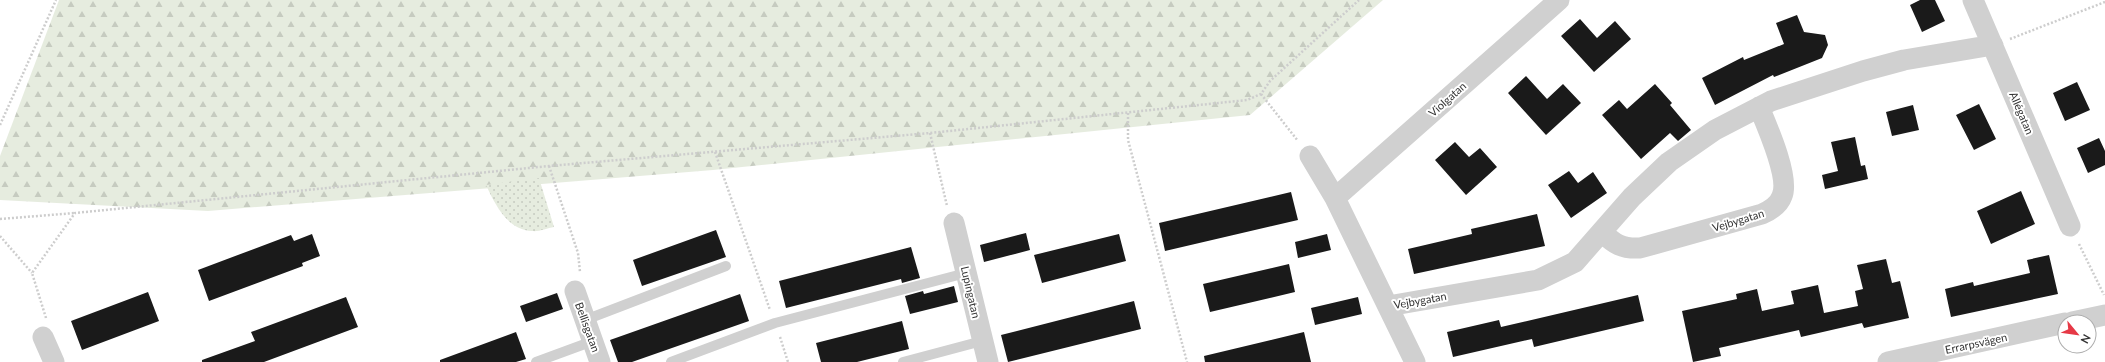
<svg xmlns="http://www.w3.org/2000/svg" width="2105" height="362" font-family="Lato,sans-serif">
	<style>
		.forest { fill: url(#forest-firs) }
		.park { fill: url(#park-dots) }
		.building { fill: #1a1a1a }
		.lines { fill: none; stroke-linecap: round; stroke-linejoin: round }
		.path { stroke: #cdcdcd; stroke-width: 2.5; stroke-dasharray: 2 2; stroke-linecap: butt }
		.lane { stroke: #d0d0d0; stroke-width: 10 }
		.street { stroke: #d0d0d0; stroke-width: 21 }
		.labels { text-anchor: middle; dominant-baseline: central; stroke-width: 4; stroke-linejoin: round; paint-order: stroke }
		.street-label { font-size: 11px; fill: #333; stroke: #fff }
	</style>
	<defs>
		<pattern id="forest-firs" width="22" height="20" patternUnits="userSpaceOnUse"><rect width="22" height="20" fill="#e6ecdf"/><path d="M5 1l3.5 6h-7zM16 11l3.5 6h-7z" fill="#c6cbc0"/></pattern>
		<pattern id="park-dots" width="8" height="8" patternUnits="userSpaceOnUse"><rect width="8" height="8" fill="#e6ecdf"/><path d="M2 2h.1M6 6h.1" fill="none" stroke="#c6cbc0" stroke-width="1.8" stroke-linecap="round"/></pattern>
	</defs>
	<rect width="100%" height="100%" fill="#fff"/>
	<path class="forest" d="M59 0H1383L1250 115 713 170 208 211 0 200V156Z"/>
	<path class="park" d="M539 178 554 227C547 228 539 232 532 231 507 230 495 204 486 185Z"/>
	<path class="building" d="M1920 0H1935L1945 21 1922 32 1910 5Z
		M1797 15 1804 32 1825 35 1828 45 1822 58 1774 77 1773 75 1715 105 1702 78 1743 57 1744 60 1784 44 1776 23Z
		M1580 19 1597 38 1615 21 1631 39 1594 72 1561 36Z
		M1526 76 1547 99 1563 84 1581 103 1546 135 1508 93Z
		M2077 82 2090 110 2065 121 2053 93Z
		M1655 84 1672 103 1670 105 1691 130 1678 141 1670 133 1641 159 1602 115 1619 100 1627 109Z
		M1979 104 1996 139 1974 150 1956 115Z
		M1913 105 1919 130 1892 136 1886 112Z
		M1855 137 1861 166 1865 165 1868 179 1825 189 1822 175 1838 171 1831 142Z
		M2099 138 2105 151V165L2088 173 2077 148Z
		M1455 142 1469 157 1480 148 1497 167 1466 195 1435 160Z
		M1569 171 1578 183 1593 172 1607 193 1571 218 1548 185Z
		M2021 191 2035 224 1991 244 1977 211Z
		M1291 192 1298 220 1165 251 1159 223Z
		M1537 214 1545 246 1414 274 1408 249 1472 234 1471 229Z
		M716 230 726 257 642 286 633 260Z
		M1026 233 1030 250 984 262 980 245Z
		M312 234 320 256 302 263 303 266 209 301 198 270 291 235 294 241Z
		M1119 234 1126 261 1042 283 1034 255Z
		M1327 234 1331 250 1298 258 1295 242Z
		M911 247 920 278 902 283 901 279 786 308 779 281Z
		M2049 255 2058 294 1951 317 1945 289 1973 282 1974 286 2030 273 2027 260Z
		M1886 259 1892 283 1900 281 1909 318 1864 328 1862 323 1801 337 1799 330 1719 348 1721 356 1693 362 1682 311 1737 299 1736 294 1757 289 1762 311 1794 304 1791 291 1818 285 1824 313 1858 306 1855 291 1863 289 1857 265Z
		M1289 264 1295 292 1210 312 1203 284Z
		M954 286 958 302 910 314 905 296 923 291 924 294Z
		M148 292 159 321 82 350 71 321Z
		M557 293 563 309 526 322 520 306Z
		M740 294 749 321 632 362H618L610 340Z
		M1638 295 1644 321 1534 347 1532 339 1453 357 1447 332 1499 320 1501 327Z
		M346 297 358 327 264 362H202V360L255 341 251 332Z
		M1358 297 1362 314 1315 325 1311 308Z
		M1134 301 1141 329 1008 362 1001 335Z
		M902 321 909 349 857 362H821L816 343Z
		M516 332 526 359 516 362H440V360Z
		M1304 332 1311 362H1205L1204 356Z"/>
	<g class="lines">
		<path class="path" d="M2010 39 2105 2
			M1261 94 1298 141
			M1128 113V140L1187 362
			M0 125 56 0
			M930 133 947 206
			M715 152 770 310
			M549 166 578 253 580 272
			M0 219 75 213
			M0 236 32 273
			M2079 244 2104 295
			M46 318 32 273 75 213 549 166 930 133 1247 100 1261 94 1270 81 1359 0
			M780 337 788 362"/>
		<path class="lane" d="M585 320 726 266
			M536 362 593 341
			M671 362 775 323 966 273
			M903 362 982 341"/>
		<path class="street" d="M1973 0 2070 226
			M1310 156 1335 198 1415 362
			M1335 198 1559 0
			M954 223 988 362
			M1602 232C1614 244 1622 249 1640 248L1762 214C1771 210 1779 205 1782 196 1790 178 1767 126 1759 107
			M575 291 600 362
			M1388 306 1538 280 1575 262 1632 197 1669 162 1715 130 1771 101 1863 71 1904 60 1993 45
			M2072 322 2105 315
			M43 337 54 362
			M1888 362 2065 323"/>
	</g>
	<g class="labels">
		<g class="street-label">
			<text transform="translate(1447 99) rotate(-42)">Violgatan</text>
			<text transform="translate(2022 113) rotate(67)">Allégatan</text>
			<text transform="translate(1738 220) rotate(-17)">Vejbygatan</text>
			<text transform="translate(971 292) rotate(77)">Lupingatan</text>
			<text transform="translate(1420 300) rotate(-10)">Vejbygatan</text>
			<text transform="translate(588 327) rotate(70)">Bellisgatan</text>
			<text transform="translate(1976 343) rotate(-12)">Errarpsvägen</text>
		</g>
	</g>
	<g transform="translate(2077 334) rotate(119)"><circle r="19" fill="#ffffff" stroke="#adadad"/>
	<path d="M0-3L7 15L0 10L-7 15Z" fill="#e63946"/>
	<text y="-6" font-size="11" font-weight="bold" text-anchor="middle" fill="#333333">N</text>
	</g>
</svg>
